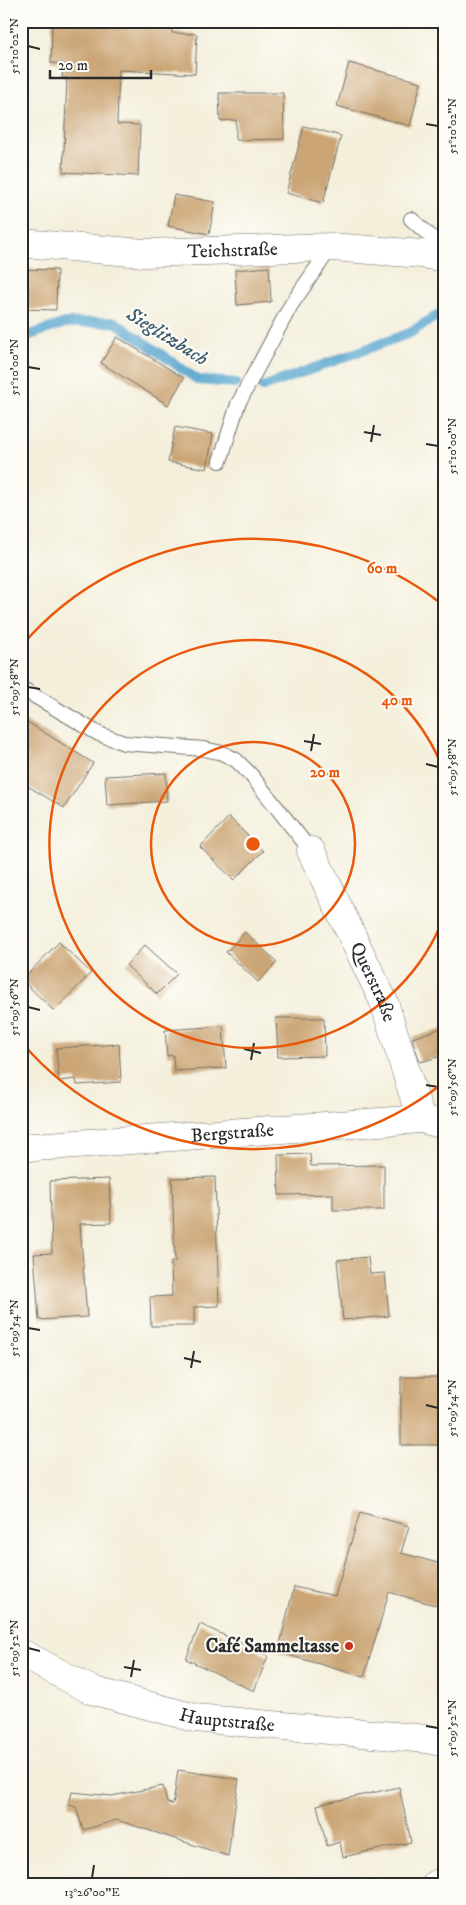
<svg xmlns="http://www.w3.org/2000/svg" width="466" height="1905" font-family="'IM FELL DW Pica',serif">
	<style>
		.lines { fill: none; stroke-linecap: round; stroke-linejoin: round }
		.stream { stroke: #54a4ce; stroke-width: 10 }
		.building { fill: #cba575 }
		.service-casing { stroke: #717069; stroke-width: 16 }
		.minor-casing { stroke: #717069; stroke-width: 29 }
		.tertiary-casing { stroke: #717069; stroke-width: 29 }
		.service { stroke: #fff; stroke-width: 14 }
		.minor { stroke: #fff; stroke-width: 28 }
		.tertiary { stroke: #fff; stroke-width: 28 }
		.ticks { fill: none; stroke: #2b2b2b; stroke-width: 2 }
		.ring { fill: none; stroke: #e8590c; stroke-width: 2.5 }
		.poi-dot { fill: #c8321e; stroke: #fdfcf7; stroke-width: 2 }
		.labels { text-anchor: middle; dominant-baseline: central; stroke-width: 4; stroke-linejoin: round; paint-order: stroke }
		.street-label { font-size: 19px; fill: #2b2b2b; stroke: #fdfcf7 }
		.poi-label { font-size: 19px; font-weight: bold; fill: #2b2b2b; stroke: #fdfcf7; text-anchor: end }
		.water-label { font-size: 20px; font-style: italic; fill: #3b5b6c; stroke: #fdfcf7 }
		.centre { fill: #e8590c; stroke: #fdfcf7; stroke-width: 2.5 }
		.ring-label { font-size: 15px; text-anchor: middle; font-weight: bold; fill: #e8590c; stroke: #fdfcf7; stroke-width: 4; stroke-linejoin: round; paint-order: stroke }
		.neatline { fill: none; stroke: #2b2b2b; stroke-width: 2 }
		.ticks-label { font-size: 12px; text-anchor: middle; fill: #2b2b2b }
	</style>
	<rect width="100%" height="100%" fill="#fdfcf7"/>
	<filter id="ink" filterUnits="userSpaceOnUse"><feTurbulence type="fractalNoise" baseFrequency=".02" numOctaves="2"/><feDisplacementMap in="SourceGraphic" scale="10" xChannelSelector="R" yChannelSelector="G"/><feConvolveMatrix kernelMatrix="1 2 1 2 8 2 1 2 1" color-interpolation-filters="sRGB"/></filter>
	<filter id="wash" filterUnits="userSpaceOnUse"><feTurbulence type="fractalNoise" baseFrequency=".0096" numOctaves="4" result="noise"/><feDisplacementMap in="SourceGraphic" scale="20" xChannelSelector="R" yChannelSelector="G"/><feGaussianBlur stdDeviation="1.12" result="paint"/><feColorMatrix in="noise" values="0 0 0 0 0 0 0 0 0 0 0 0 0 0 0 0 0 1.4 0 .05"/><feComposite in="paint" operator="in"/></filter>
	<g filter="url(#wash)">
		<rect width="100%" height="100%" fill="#f4efdb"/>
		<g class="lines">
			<path class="stream" d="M21 338 65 323 115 322 198 380 236 383
				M263 387 410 333 445 310"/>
		</g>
		<g id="blocks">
			<path class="building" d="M52 21H172V33L197 34 195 74 119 70 117 124 140 125 138 176 63 172 67 78H62L63 64 51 63Z
				M349 63 421 82 410 126 337 106Z
				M219 93H283L284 139 236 140V120L220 121Z
				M304 126 341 136 323 203 286 193Z
				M174 195 215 202 209 234 168 226Z
				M269 267 271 302 237 305 235 270Z
				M21 269 57 270 56 310 21 309Z
				M117 337 184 378 168 405 101 363Z
				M175 427 213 434 207 469 168 462Z
				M21 718 93 763 64 808 21 782Z
				M166 773 167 801 107 805 105 776Z
				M229 817 263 851 234 880 200 847Z
				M245 932 277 962 258 982 226 952Z
				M59 942 91 973 54 1011 22 980Z
				M145 945 177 974 157 994 126 965Z
				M276 1018H324L325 1056 278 1057Z
				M223 1026 226 1068 174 1071 173 1055 167 1056 165 1030Z
				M445 1027V1055L420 1062 412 1038Z
				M119 1044 121 1082 77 1085 76 1079 59 1081 56 1048Z
				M310 1154 311 1166 384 1165V1210H333V1194L279 1195 278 1155Z
				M215 1177 219 1306 194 1307V1326H151L150 1297 172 1296 171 1262H175L172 1178Z
				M109 1179 111 1223 80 1224 87 1317 39 1320 34 1254 52 1253 50 1181Z
				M368 1257 370 1274 385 1273 389 1316 343 1320 337 1260Z
				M401 1377H445V1445H401Z
				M360 1512 409 1526 401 1553 445 1565V1608L389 1592 364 1677 278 1652 294 1587 335 1596Z
				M200 1624 268 1656 254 1691 186 1659Z
				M178 1770 239 1779 228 1856 117 1820 83 1830 76 1807 69 1805 72 1792 112 1796 163 1786 167 1803 173 1804Z
				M399 1787 411 1842 343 1857 340 1842 327 1846 317 1805Z"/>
		</g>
	</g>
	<g filter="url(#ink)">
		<use href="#blocks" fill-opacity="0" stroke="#717069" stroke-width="1"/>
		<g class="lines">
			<g class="service-casing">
				<path id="service" d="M411 219 445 249
					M220 461 238 404 291 305 331 247
					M21 688 99 734 124 743 204 749 222 753 236 760 251 775 311 851"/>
			</g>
			<g class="minor-casing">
				<g id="minor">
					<path id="s1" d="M21 243 144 253 331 247 422 254 445 258"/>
					<path id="s2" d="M311 851 384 1002 421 1119"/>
					<path id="s3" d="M21 1148 421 1119 445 1125"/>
					<path d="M436 1884 445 1882"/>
				</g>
			</g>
			<g class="tertiary-casing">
				<g id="tertiary">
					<path id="s4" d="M21 1653 91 1690 195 1718 427 1739 445 1743"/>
				</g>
			</g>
			<use href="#service" class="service"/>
			<use href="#minor" class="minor"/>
			<use href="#tertiary" class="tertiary"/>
		</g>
	</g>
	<path class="ticks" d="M28 46 40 49M426 124 438 126M28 367 40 369M364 432 381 435M371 442 374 425M426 444 438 446M28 687 40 689M304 741 321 744M311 751 314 734M426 764 438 767M28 1007 40 1010M244 1049 261 1053M251 1060 254 1043M426 1085 438 1087M28 1328 40 1330M184 1358 201 1362M191 1368 194 1351M426 1405 438 1408M28 1648 40 1651M124 1667 141 1670M131 1677 134 1660M426 1726 438 1728M92 1878 94 1865"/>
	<g class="ring">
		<circle cx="253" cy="844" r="102"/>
		<path d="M445 914A204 204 0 1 1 445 774"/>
		<path d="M443 1083A305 305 0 0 1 23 1044M23 644A305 305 0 0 1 443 605"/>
	</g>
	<circle class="poi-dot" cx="349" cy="1646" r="5"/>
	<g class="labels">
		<g class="street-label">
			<text stroke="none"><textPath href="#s1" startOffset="212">Teichstraße</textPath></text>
			<text stroke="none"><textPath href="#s2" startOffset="145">Querstraße</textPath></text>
			<text stroke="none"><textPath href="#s3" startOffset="212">Bergstraße</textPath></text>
			<text stroke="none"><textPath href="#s4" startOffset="219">Hauptstraße</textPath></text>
		</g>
		<g class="poi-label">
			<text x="339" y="1646">Café Sammeltasse</text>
		</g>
		<g class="water-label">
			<text transform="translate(167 337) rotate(32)">Sieglitzbach</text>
		</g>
	</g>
	<circle cx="253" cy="844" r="8" class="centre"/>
	<g class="ring-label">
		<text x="382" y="573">60 m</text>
		<text x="397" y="705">40 m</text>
		<text x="325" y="777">20 m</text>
	</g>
	<rect width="466" height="1905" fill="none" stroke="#fdfcf7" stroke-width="55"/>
	<path d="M50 70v8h101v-8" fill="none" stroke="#2b2b2b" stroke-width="2.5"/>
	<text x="58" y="70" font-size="15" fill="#2b2b2b" stroke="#fdfcf7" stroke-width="4" paint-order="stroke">20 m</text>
	<rect x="28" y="28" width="410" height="1850" class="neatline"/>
	<g class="ticks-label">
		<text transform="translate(14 46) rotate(-90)" y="4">51°10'02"N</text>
		<text transform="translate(452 126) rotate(-90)" y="4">51°10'02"N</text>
		<text transform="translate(14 367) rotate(-90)" y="4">51°10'00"N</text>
		<text transform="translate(452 446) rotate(-90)" y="4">51°10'00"N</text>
		<text transform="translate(14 687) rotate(-90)" y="4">51°09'58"N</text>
		<text transform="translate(452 767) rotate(-90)" y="4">51°09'58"N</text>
		<text transform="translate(14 1007) rotate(-90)" y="4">51°09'56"N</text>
		<text transform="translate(452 1087) rotate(-90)" y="4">51°09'56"N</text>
		<text transform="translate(14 1328) rotate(-90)" y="4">51°09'54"N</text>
		<text transform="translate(452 1408) rotate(-90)" y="4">51°09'54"N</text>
		<text transform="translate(14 1648) rotate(-90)" y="4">51°09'52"N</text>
		<text transform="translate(452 1728) rotate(-90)" y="4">51°09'52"N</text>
		<text x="92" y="1896">13°26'00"E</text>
	</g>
</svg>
